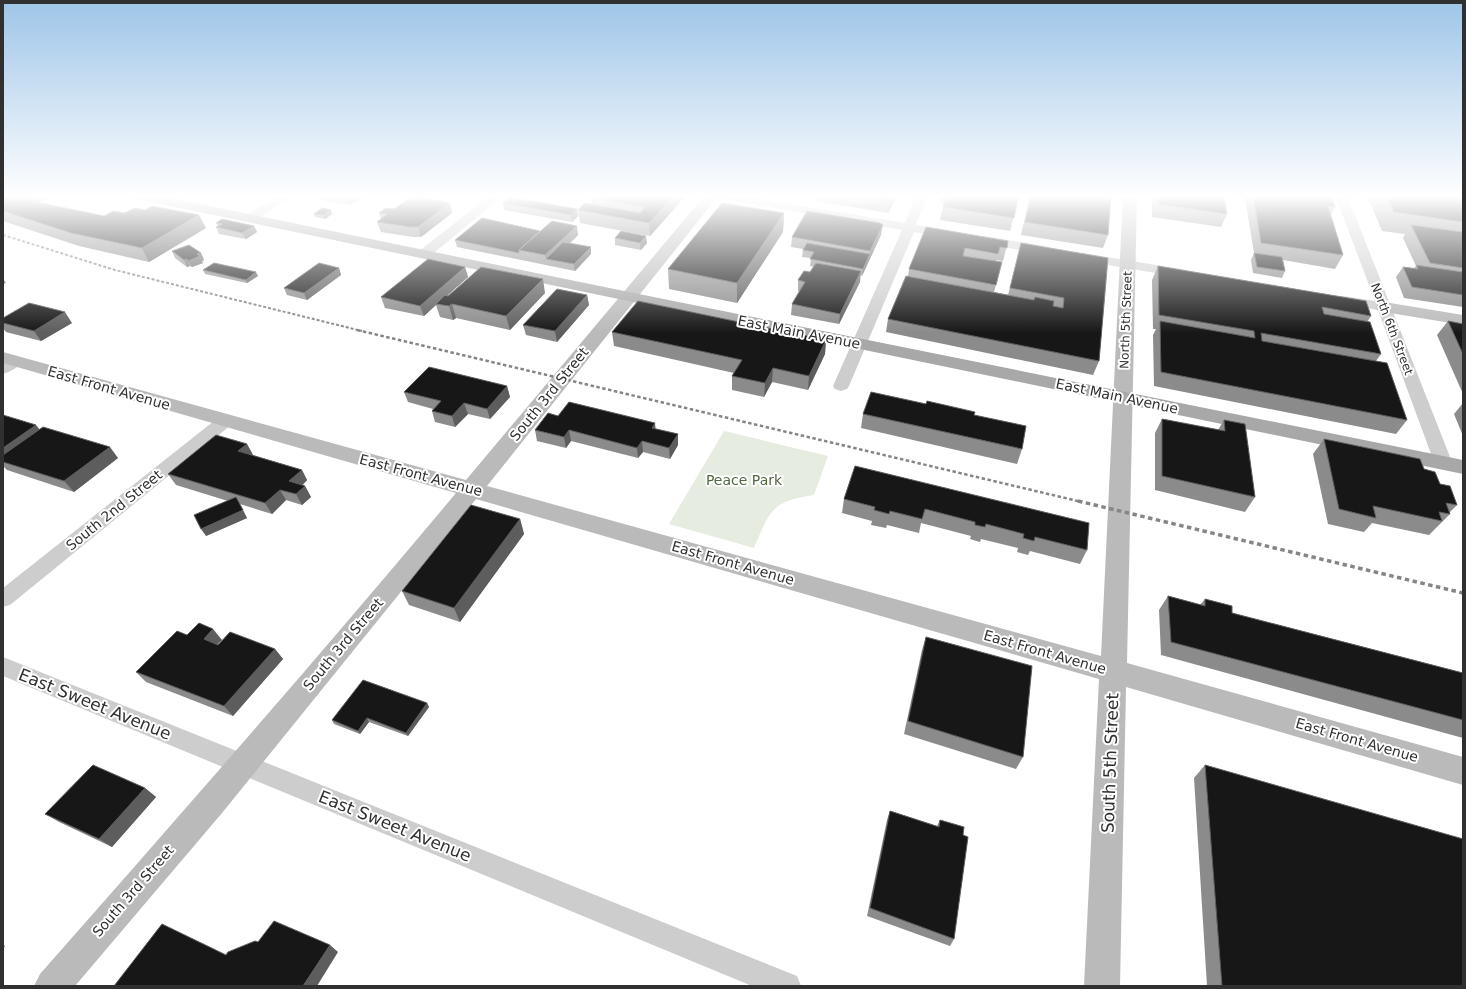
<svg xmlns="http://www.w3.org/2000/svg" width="1466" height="989" font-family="'DejaVu Sans',sans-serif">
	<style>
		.green { fill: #e6ecdf }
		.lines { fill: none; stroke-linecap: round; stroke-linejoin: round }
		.street { fill: #cdcdcd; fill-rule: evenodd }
		.secondary { fill: #bababa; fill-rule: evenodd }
		.primary { fill: #a8a8a8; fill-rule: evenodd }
		.rail-far2 { stroke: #858585; stroke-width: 2; stroke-dasharray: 3 2; stroke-linecap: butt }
		.rail-far1 { stroke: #858585; stroke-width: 2.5; stroke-dasharray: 3.5 2.5; stroke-linecap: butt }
		.rail { stroke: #858585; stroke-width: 3.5; stroke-dasharray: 4.5 3.5; stroke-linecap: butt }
		.wall { fill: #8b8b8b }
		.shaded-wall { fill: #5d5d5d }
		.building { fill: #171717; stroke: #5d5d5d }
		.labels { text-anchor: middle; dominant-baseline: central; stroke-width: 4; stroke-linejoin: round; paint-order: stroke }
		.far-street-label { font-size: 12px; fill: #303030; stroke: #fff }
		.street-label { font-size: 14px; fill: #303030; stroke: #fff }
		.park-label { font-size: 14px; fill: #526841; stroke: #fff }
		.near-street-label { font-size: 17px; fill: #303030; stroke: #fff }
	</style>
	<rect width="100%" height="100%" fill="#fff"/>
	<path class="green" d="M724 431 828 456 814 495C771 501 770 511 754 548L669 524Z"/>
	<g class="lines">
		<path class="street" d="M280 195H294L254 221H246L244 218 246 215Z
			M491 195H504L429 257H419L418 254 419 251Z
			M711 195H737L905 223 916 195H928L916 225 949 230 953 231 955 234 953 237 949 238 914 232 849 386 847 389 841 391 835 389 833 386 902 230 717 198 713 197Z
			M1335 195H1347L1452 462 1449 466 1443 468 1437 466 1434 462 1378 310 1343 304 1338 303 1336 300 1338 297 1343 296 1375 301Z
			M984 236 1044 246 1048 247 1050 250 1048 253 1044 254 980 243 978 240 980 237Z
			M1083 253 1180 269 1185 270 1187 273 1185 276 1180 277 1078 260 1077 257 1078 254Z
			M16 356 21 358 24 361C19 367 10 372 3 374V362Z
			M225 416 231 417 233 421 231 425 10 605 3 607V588L219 417Z
			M3 657 787 972 797 976 801 986H752L3 676Z"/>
		<path class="secondary" d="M705 195H719L487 486 1101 656 1123 195H1137L1127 663 1463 757V785L1126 687 1120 986H1084L1099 679 476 499 222 813 75 986H34L40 974C180 815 320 656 456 493L3 363V352L466 480Z
			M1384 302 1463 315V325L1378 311 1376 307 1378 303Z"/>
		<path class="primary" d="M129 195H156L629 292 1463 460V474L136 199 131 198Z"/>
		<path class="rail-far2" d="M3 235 115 270 362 331"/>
		<path class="rail-far1" d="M357 330 1082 502"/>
		<path class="rail" d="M1078 501 1463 593"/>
	</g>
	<path class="wall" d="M3 195 104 216 206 228 149 262 79 246 3 221Z
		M320 195H363L364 196 350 205 321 200Z
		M537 195H550L548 197Z
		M578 195H682L683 199 650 236 580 223 578 210 591 204V197Z
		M817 195H897L888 213 816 201Z
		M941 195H1019L1010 231 940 220 944 203H940Z
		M1030 195H1111L1108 235 1103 248 1021 235Z
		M1152 195H1220L1219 196 1227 214 1221 227 1152 217Z
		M1246 195H1320L1335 207 1331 215 1343 255 1335 269 1283 260 1285 271 1282 278 1253 273 1251 260 1254 253 1245 198Z
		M1365 195H1463V307L1404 298 1396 277 1403 267 1414 268 1416 266 1403 238 1405 234 1382 231 1370 202H1368Z
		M450 203 452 213 421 237H413L381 232 377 222 381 219 379 213 394 209Z
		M503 203 577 209 578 216 572 222 504 210Z
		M784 213 783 232 737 303 669 289 668 269Z
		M314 214H332L325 219 315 217Z
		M216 223 254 226 257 232 246 239 219 234 216 227 218 226Z
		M926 227 1008 241 1003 261 996 260V261L1002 262 994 292 1008 295 1021 243 1108 258 1099 361 1093 375 886 332 888 319 908 276 909 269Z
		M540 231 578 235 570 243 591 247V254L575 271 457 247 455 240Z
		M881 235 862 276 860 275V282L839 324 791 315 792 304 799 291H798V280L810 272 814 267 810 266 811 258 802 257 803 249 791 247 792 237Z
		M615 238 647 243 641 250 615 245Z
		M172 251 201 253 204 260 202 261 203 263 192 267 190 266 187 267 175 258Z
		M1158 266 1371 316 1367 322 1381 354 1376 361 1407 420 1396 434 1154 386 1153 335 1156 329H1153L1152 280Z
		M465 267 468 277 447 295 545 293 510 330 456 318 453 320 440 317 436 305 424 316 385 308 381 297Z
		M339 268 341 275 307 300 287 295 284 288Z
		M203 270 258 276 247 283 205 274Z
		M587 295 589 305 557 342 526 335 523 325Z
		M3 318 72 323 41 341 6 332 3 328Z
		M1448 321 1463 324V394L1437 335Z
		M612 332 826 340 825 354 808 390 772 382 764 397 732 390V376L734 373 614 346Z
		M507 386 510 397 490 419 468 414 455 427 435 422 432 411 433 409 408 402 404 392Z
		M1463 403V436L1454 414Z
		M863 414 1022 449 1017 464 861 428Z
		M3 415 40 430 118 458 74 492 7 470 3 466Z
		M1162 419 1218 430 1224 420 1255 497 1245 512 1155 490V433Z
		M655 423V429L678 434V445L670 459 643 452 638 458 571 441 566 448 537 441 535 430Z
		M1324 439 1424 469 1440 484 1457 505 1450 512V514L1429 535 1372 523 1364 532 1328 524 1313 454Z
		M247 444 253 455H252L302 470 307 480 303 485 305 486 311 497 302 505 286 500 272 514 240 504 247 518 206 536 228 501 176 485 168 474Z
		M855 466 1087 550 1080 564 1030 551 1028 555 1017 552 1018 548 981 539 980 542 970 539 971 536 921 523 919 533 887 525 886 528 871 525 872 521 842 513 844 499Z
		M520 519 524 534 460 622 409 605 402 591Z
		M1168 596 1200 605 1205 599 1232 613 1463 673V738L1161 655 1159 610Z
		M187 635 222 640 217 644 275 649 283 659 233 716 146 682 136 672Z
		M926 637 1023 757 1016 769 904 734 922 650Z
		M427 703 429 707 408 736 369 722 360 734 334 724 332 720Z
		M1205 765 1463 986H1207L1194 778Z
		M145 788 156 797 112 847 59 822 45 814Z
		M890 811 937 826 940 820 963 835 954 939 950 946 867 916 887 820Z"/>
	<path class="shaded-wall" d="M37 195H54L23 210 19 203Z
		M353 195H363L364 196 350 205 347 199Z
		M675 195H682L683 199 650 236 649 223Z
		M893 195H897L888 213 890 201Z
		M450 203 452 213 421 237 418 227Z
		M577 209 578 216 572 222 571 215Z
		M331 210 332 214 325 219 324 215Z
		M784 213 783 232 737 303V283Z
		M199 215 206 228 149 262 142 248Z
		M883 225 881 235 862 276 863 269 870 254V251Z
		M254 226 257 232 246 239 242 233Z
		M577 226 578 235 553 260 546 259 545 255Z
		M646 236 647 243 641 250 640 243Z
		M591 247V254L575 271 574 264Z
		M201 253 204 260 202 261 203 263 192 267 188 261 197 254Z
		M187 259 190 266 187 267 184 260Z
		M465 267 468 277 438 304H436V305L424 316 420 306Z
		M339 268 341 275 307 300 304 293Z
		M861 271 860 282 839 324 840 314Z
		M256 272 258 276 247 283 246 280Z
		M3 279 6 283 3 284Z
		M543 279 545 293 510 330 506 316Z
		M587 295 589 305 557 342 555 331Z
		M452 304 456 318 453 320 449 306Z
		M65 312 72 323 41 341 34 331Z
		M826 340 825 354 808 390 809 376Z
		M773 368 772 382 764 397 765 383Z
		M507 386 510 397 490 419 487 409Z
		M464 403 468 414 455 427 452 416Z
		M655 423 656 434 652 428Z
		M36 425 45 436 3 462V448Z
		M569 430 571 441 566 448 564 437Z
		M678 434V445L670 459 669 448Z
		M642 441 643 452 638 458 637 448Z
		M247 444 253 455 244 462 238 451Z
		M110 447 118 458 74 492 64 481Z
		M302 470 307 480 295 492 289 481Z
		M305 486 311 497 302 505 296 494Z
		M280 490 286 500 272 514 265 503Z
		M236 497 247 518 206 536 201 529Z
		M520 519 524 534 460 622 454 608Z
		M213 629 222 640 213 649 204 639Z
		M275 649 283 659 233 716 224 706Z
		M427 703 429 707 408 736 406 733Z
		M367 718 369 722 360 734 358 731Z
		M145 788 156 797 112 847 99 839Z
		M3 945 5 946 3 949Z
		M330 945 338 952 317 986H303Z"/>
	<path class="building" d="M3 195 104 216 113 211 124 213 135 208 145 210 152 206 199 215 142 248 71 233 3 211Z
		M8 195H37L27 200 7 196Z
		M327 195H353L347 199Z
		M594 195H675L649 223 578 210 585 203 640 213 645 207 591 198Z
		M855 195H893L890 201Z
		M947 195H1019L1014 218 943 207Z
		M1031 195H1111L1108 235 1025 222Z
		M1157 195H1219V196L1224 197 1227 214 1157 204Z
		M1253 195H1320L1332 196 1335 207 1328 206 1343 255 1261 243Z
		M1386 195H1463V222L1394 212Z
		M413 196 450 203 418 227H410L377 222 387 214 379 213 386 208 394 209Z
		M510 197 577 209 571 215 503 203Z
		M722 203 784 213 737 283 668 269Z
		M322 208 331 210 324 215 314 214Z
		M807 211 880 223 883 225 870 251 792 237Z
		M482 218 540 231 519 250V253L455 240Z
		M222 219 254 226 242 233 216 227 222 224 216 223Z
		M552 221 577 226 545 255 519 250Z
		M1411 225 1463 232V268L1430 263Z
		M926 227 1008 241 1007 248 1000 247 998 254 965 248 963 256 1002 262 996 285 909 269Z
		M621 231 646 236 640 243 615 238Z
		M563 242 591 247 574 264 546 259Z
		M807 243 870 254 863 269 810 259 814 252 803 250Z
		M1021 243 1108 258 1099 361 888 319 906 276 1034 300 1035 297 1054 301 1053 306 1063 308 1064 298 1010 288Z
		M189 245 201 253 197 254 200 256 188 261 187 259 184 260 172 251Z
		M1254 253 1282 257 1285 271 1257 267Z
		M428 259 465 267 420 306 381 297Z
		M214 263 256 272 246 280 203 270Z
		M319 263 339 268 304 293 284 288Z
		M816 263 861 271 840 314 792 304 805 282 798 280 804 271 810 272Z
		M1416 265 1463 272V295L1412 287 1403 267 1418 269Z
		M1158 266 1366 301 1371 316 1322 307 1324 314 1370 322 1381 354 1261 333 1262 341 1387 363 1407 420 1161 372 1160 321 1255 338 1254 331 1159 315Z
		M481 267 543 279 506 316 452 304 449 306 436 304 445 295 448 296Z
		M557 289 587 295 555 331 523 325Z
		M638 301 826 340 809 376 773 368 765 383 732 376 742 360 612 332Z
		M29 303 65 312 34 331 3 323V318Z
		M1448 321 1463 324V354Z
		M429 367 507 386 487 409 464 403 452 416 432 411 441 401 404 392Z
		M871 392 926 404 927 401 975 412 974 415 1026 426 1022 449 863 414Z
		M569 402 655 423 652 428 678 434 669 448 642 441 637 448 569 430 564 437 535 430 548 413 558 416Z
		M3 415 36 425 3 448Z
		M1162 419 1225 431 1224 420 1245 424 1255 497 1162 476Z
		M43 427 110 447 64 481 3 462V455Z
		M216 435 247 444 238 451 302 470 289 481 305 486 296 494 280 490 265 503 168 474Z
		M1324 439 1420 459 1424 469 1435 472 1440 484 1450 486 1457 505 1446 503 1450 514 1439 512 1442 521 1373 506 1376 518 1339 509Z
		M855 466 1089 523 1087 550 1035 537 1034 541 1023 538 1024 534 986 524 985 527 975 525V522L925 509 922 519 890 511 889 514 874 510 875 507 844 499Z
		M236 497 243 510 201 529 194 515Z
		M471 505 520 519 454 608 402 591Z
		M1168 596 1205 606V599L1232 606V613L1463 673V720L1171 642Z
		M199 623 213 629 204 639 218 645 230 632 275 649 224 706 136 672 177 631 187 635Z
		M926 637 1032 666 1023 757 908 721Z
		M363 680 427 703 406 733 367 718 358 731 332 720Z
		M93 765 145 788 99 839 45 814Z
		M1205 765 1463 839V986H1222Z
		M890 811 939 827 940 820 964 827 963 835 968 837 954 939 870 908Z
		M274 921 330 945 303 986H114L162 924 226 955 228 952 255 941 258 942Z"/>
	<linearGradient id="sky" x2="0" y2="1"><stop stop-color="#9dc5e8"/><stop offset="0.59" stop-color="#fff"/><stop offset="1" stop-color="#fff" stop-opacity="0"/></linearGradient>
	<rect width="1466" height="333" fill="url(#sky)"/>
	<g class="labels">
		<g class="far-street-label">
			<text transform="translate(1126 320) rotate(-88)">North 5th Street</text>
			<text transform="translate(1392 329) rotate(69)">North 6th Street</text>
		</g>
		<g class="street-label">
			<text transform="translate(799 332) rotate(11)">East Main Avenue</text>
			<text transform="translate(109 388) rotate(16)">East Front Avenue</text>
			<text transform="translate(549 394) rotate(-51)">South 3rd Street</text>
			<text transform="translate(1117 396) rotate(12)">East Main Avenue</text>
			<text transform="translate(421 475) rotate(15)">East Front Avenue</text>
			<text transform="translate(114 510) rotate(-39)">South 2nd Street</text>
			<text transform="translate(733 563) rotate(16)">East Front Avenue</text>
			<text transform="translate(343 644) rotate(-50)">South 3rd Street</text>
			<text transform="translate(1045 652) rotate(16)">East Front Avenue</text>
			<text transform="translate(1357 740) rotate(16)">East Front Avenue</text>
			<text transform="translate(133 891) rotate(-49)">South 3rd Street</text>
		</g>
		<g class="park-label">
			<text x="744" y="480">Peace Park</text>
		</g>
		<g class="near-street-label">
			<text transform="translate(95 704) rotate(22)">East Sweet Avenue</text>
			<text transform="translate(1110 763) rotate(-88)">South 5th Street</text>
			<text transform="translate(395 826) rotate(22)">East Sweet Avenue</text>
		</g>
	</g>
	<rect width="1466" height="989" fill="none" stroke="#303030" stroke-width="8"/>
</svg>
